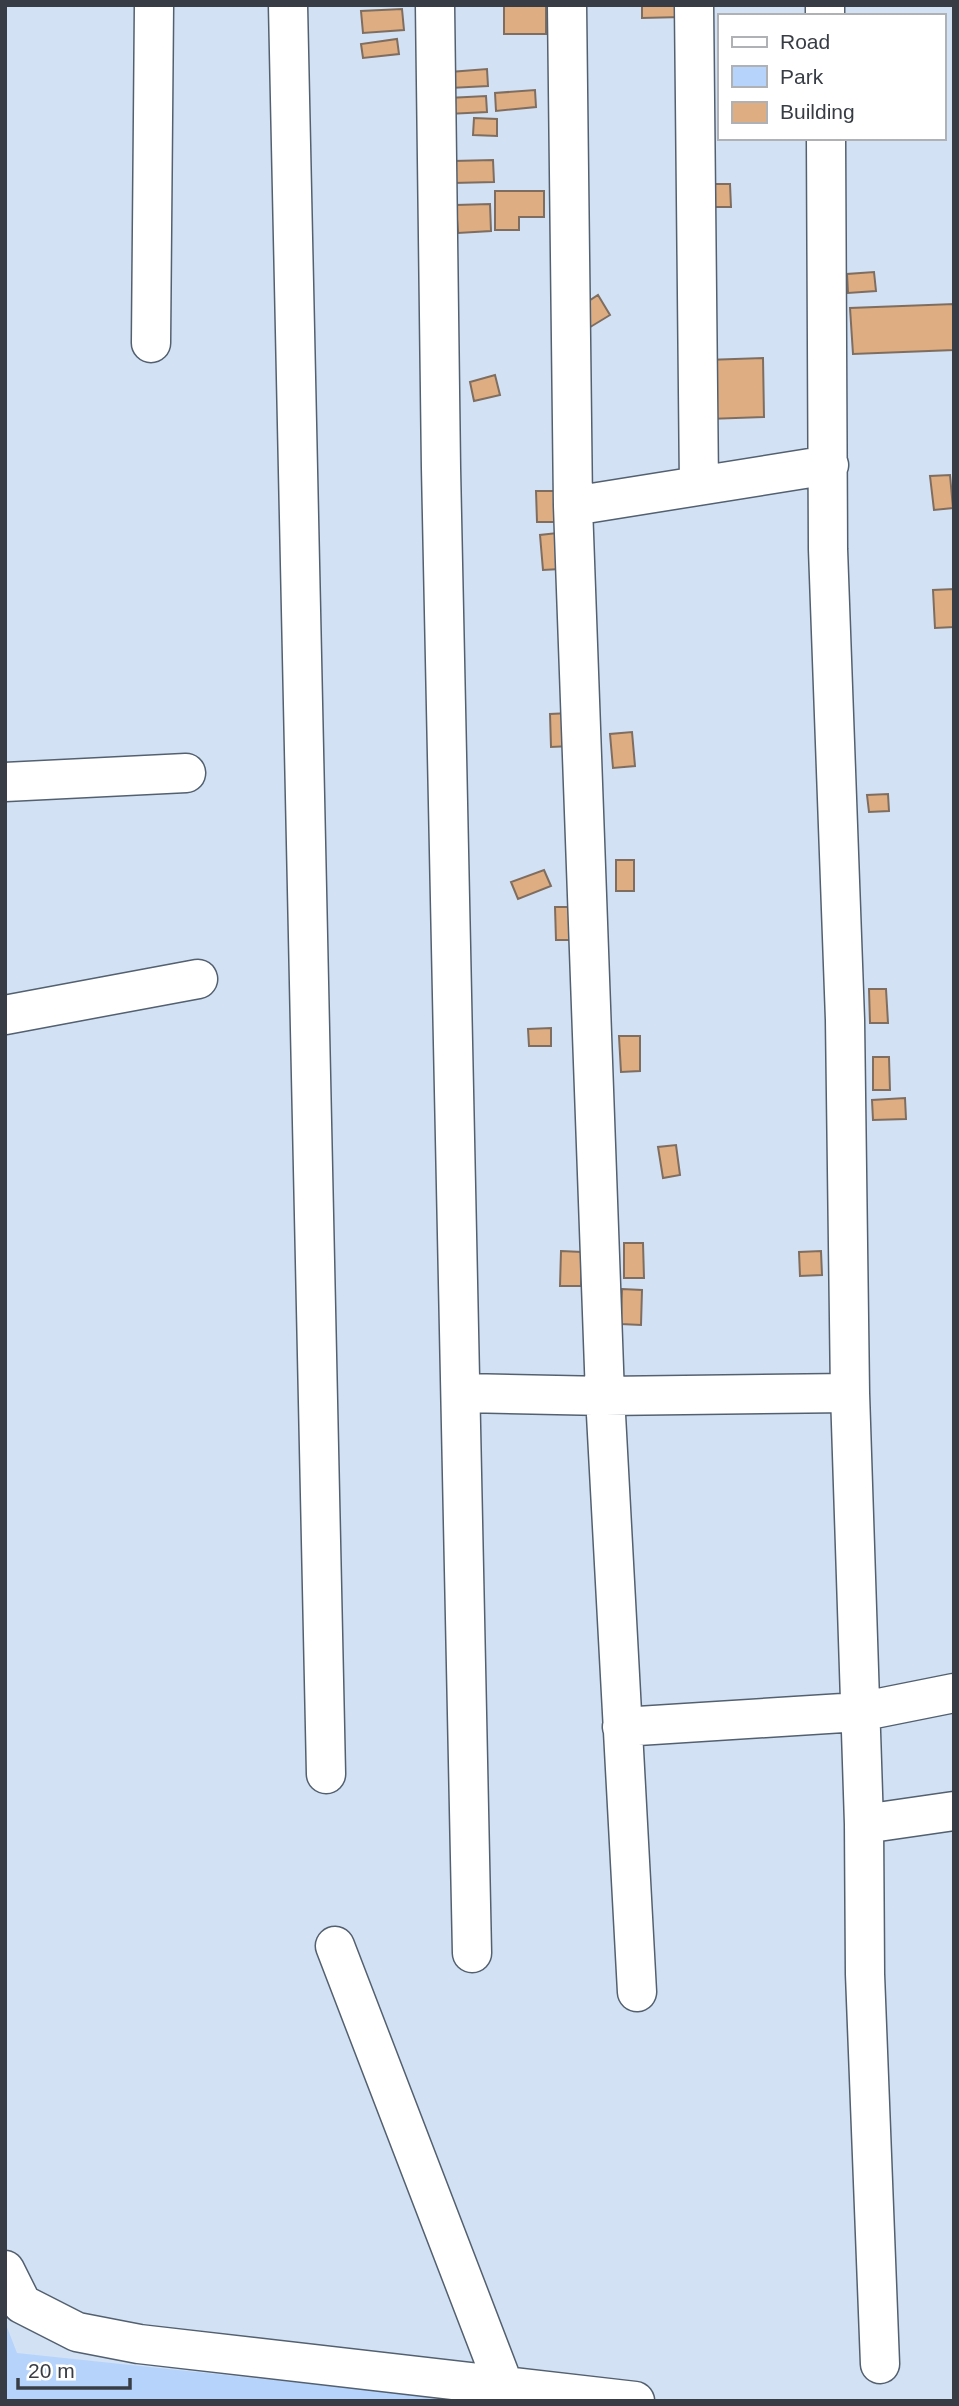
<svg xmlns="http://www.w3.org/2000/svg" width="959" height="2406" font-family="Arial,sans-serif">
	<style>
		.green { fill: #b6d4fb }
		.building { fill: #dead81; stroke: #7f6e60; stroke-width: 2 }
		.lines { fill: none; stroke-linecap: round; stroke-linejoin: round }
		.minor-casing { stroke: #536070; stroke-width: 41 }
		.minor { stroke: #fff; stroke-width: 38 }
	</style>
	<rect width="100%" height="100%" fill="#d3e1f4"/>
	<path class="green" d="M5 2322 17 2353 472 2401H5Z"/>
	<path class="building" d="M504 5H546V34H504Z
		M642 5H681L682 17 642 18Z
		M402 9 404 30 363 33 361 11Z
		M397 39 399 54 363 58 361 44Z
		M487 69 488 86 450 88V72Z
		M535 90 536 107 496 111 495 93Z
		M486 96 487 112 448 114V98Z
		M474 118 497 119V136L473 135Z
		M493 160 494 182 453 183V161Z
		M710 184H730L731 207H711Z
		M495 191H544V217H519V230H495Z
		M490 204 491 231 458 233 456 205Z
		M874 272 876 291 848 293 847 274Z
		M598 295 610 315 587 329 575 310Z
		M954 304V350L853 354 850 308Z
		M763 358 764 417 708 419 706 360Z
		M495 375 500 395 474 401 470 382Z
		M950 475 953 508 934 510 930 476Z
		M536 491H556L557 522H537Z
		M557 533 560 569 543 570 540 535Z
		M954 589V627L935 628 933 590Z
		M570 713 571 746 551 747 550 714Z
		M632 732 635 766 613 768 610 734Z
		M888 794 889 811 869 812 867 795Z
		M616 860H634V891H616Z
		M544 870 551 886 518 899 511 882Z
		M555 907H573L574 940H556Z
		M869 989H886L888 1023H870Z
		M551 1028V1046H529L528 1029Z
		M619 1036H640V1071L621 1072Z
		M873 1057H889L890 1090H873Z
		M905 1098 906 1119 873 1120 872 1100Z
		M676 1145 680 1175 663 1178 658 1147Z
		M624 1243H643L644 1278H624Z
		M561 1251 582 1252 581 1286H560Z
		M821 1251 822 1275 800 1276 799 1252Z
		M622 1289 642 1290 641 1325 621 1324Z"/>
	<g class="lines">
		<g class="minor-casing">
			<path id="minor" d="M288 5 326 1774
				M435 5 441 468 472 1953
				M567 5 573 506 605 1396 637 1992
				M694 5 699 486
				M825 5V16
				M826 138 828 549 845 1020 850 1393 864 1824 865 1974 880 2364
				M151 343 154 5
				M573 506 829 465
				M5 782 186 773
				M5 1015 198 979
				M463 1393 605 1396 850 1393
				M622 1727 859 1712 954 1693
				M864 1824 954 1811
				M335 1946 504 2386
				M5 2270 22 2304 77 2332 139 2344 635 2401"/>
		</g>
		<use href="#minor" class="minor"/>
	</g>
	<rect width="959" height="2406" fill="none" stroke="#383d45" stroke-width="14"/>
	<rect x="718" y="14" width="228" height="126" fill="#ffffff" stroke="#afb1b5" stroke-width="2"/>
	<rect x="732" y="37" width="35" height="10" fill="#ffffff" stroke="#afb1b5" stroke-width="2"/>
	<text x="780" y="49" font-size="21" fill="#383d45">Road</text>
	<rect x="732" y="66" width="35" height="21" fill="#b6d4fb" stroke="#afb1b5" stroke-width="2"/>
	<text x="780" y="84" font-size="21" fill="#383d45">Park</text>
	<rect x="732" y="102" width="35" height="21" fill="#dead81" stroke="#afb1b5" stroke-width="2"/>
	<text x="780" y="119" font-size="21" fill="#383d45">Building</text>
	<path d="M18 2378v10h112v-10" fill="none" stroke="#383d45" stroke-width="3.5"/>
	<text x="28" y="2378" font-size="21" fill="#383d45" stroke="#ffffff" stroke-width="5" paint-order="stroke">20 m</text>
</svg>
